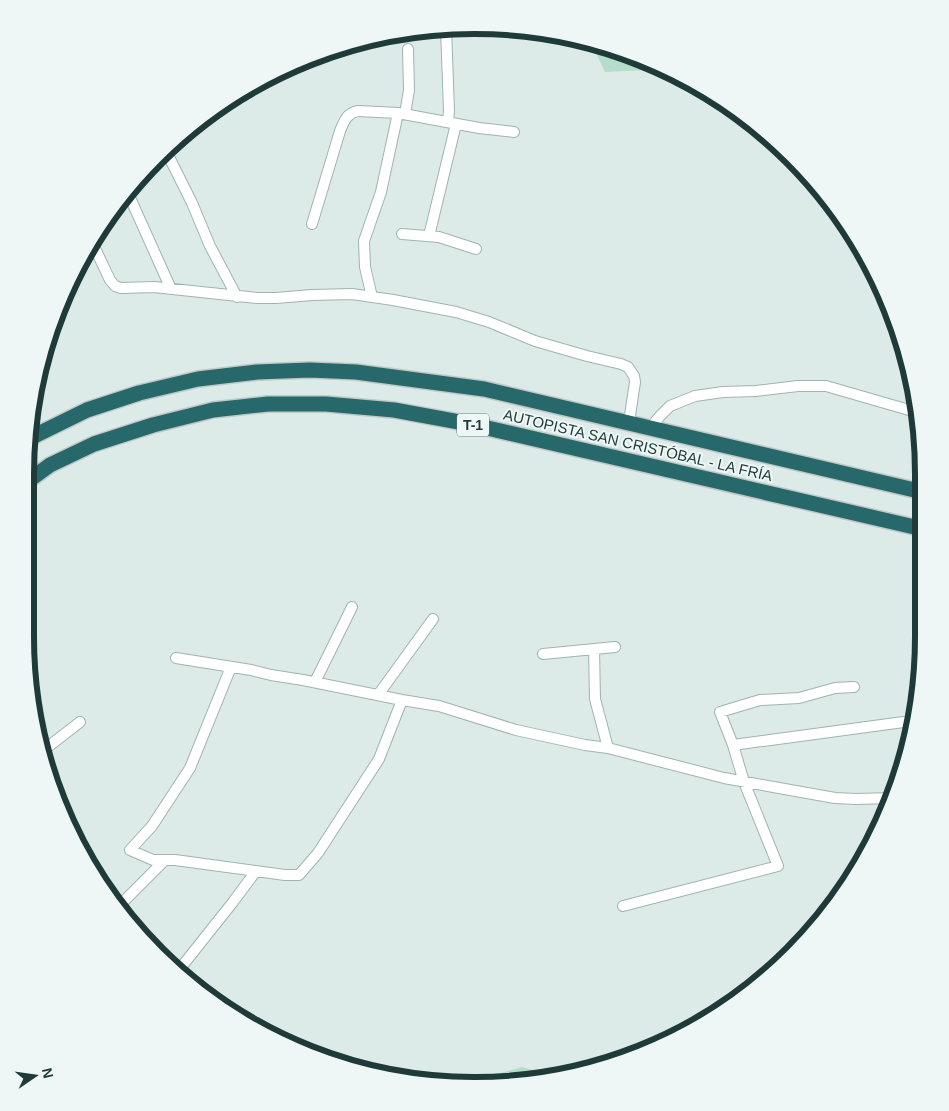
<svg xmlns="http://www.w3.org/2000/svg" width="949" height="1111" font-family="Helvetica,sans-serif">
	<style>
		.green { fill: #b4dec9 }
		.lines { fill: none; stroke-linecap: round; stroke-linejoin: round }
		.minor-casing { stroke: #a0b3b0; stroke-width: 12 }
		.highway-casing { stroke: #c0c8c8; stroke-width: 18 }
		.minor { stroke: #fff; stroke-width: 10 }
		.highway { stroke: #27686a; stroke-width: 15 }
		.labels { text-anchor: middle; dominant-baseline: central; stroke-width: 4; stroke-linejoin: round; paint-order: stroke }
		.shield { fill: #eef7f5; stroke: #5c7372; stroke-width: 1 }
		.shield-label { font-size: 14px; font-weight: bold; fill: #1e3b3a }
		.street-label { font-size: 15px; fill: #1e3b3a; stroke: #eef7f5 }
		.rim { fill: none; stroke: #1e3b3a; stroke-width: 6 }
	</style>
	<rect width="100%" height="100%" fill="#ddebe8"/>
	<path class="green" d="M590 40H591L668 69 605 72Z
		M522 1067 552 1075 504 1085 461 1084Z"/>
	<g class="lines">
		<g class="minor-casing">
			<path id="minor" d="M446 28 449 111 448 122
				M405 114 409 90 408 49
				M164 152 168 155 192 203 210 246 237 297
				M127 191 171 289
				M312 224 340 131C344 121 347 113 358 111L398 113 479 128 514 132
				M402 234 439 237 476 249
				M429 236 456 124
				M92 242 110 280 115 286 121 288 154 287 257 298H276L312 295 352 294 393 300 456 312 489 322 535 341 587 356 621 364 628 367 634 376 635 382 629 422
				M372 297 365 267 364 241 381 192 398 113
				M651 427 660 416 670 406 695 396 723 392 756 391 798 386H826L916 412
				M594 649 595 699 608 748
				M543 654 615 647
				M176 658 251 670 271 675 303 680 402 700 439 706 516 730 585 745 608 748 724 778 779 788 835 798 856 799 893 798
				M231 667 190 768 152 826 130 850 153 860H175L285 875H299L318 853 379 759 402 700
				M315 682 352 607
				M378 695 433 619
				M733 745 911 721 915 704 918 699
				M40 753 80 722
				M119 906 165 860
				M623 906 778 866 744 782 733 745 720 712 760 700 799 698 835 688 854 687
				M179 970 233 902 256 871"/>
		</g>
		<g class="highway-casing">
			<path id="highway" d="M28 439 87 410 139 393 198 379 257 372 310 370 356 372 484 389 923 492
				M28 481 50 465 94 444 153 425 213 410 268 404H326L394 410 470 424 923 529"/>
		</g>
		<use href="#minor" class="minor"/>
		<use href="#highway" class="highway"/>
	</g>
	<g class="labels">
		<rect class="shield" x="457" y="413.5" width="32" height="23" rx="4"/>
		<g class="shield-label">
			<text x="473" y="425">T-1</text>
		</g>
		<g class="street-label">
			<text transform="translate(638 445) rotate(13)">AUTOPISTA SAN CRISTÓBAL - LA FRÍA</text>
		</g>
	</g>
	<path d="M0 0H949V1111H0ZM474 34H475A440 440 0 0 1 915 474V637A440 440 0 0 1 475 1077H474A440 440 0 0 1 34 637V474A440 440 0 0 1 474 34Z" fill="#eef7f5" fill-rule="evenodd"/>
	<path class="rim" d="M474 34H475A440 440 0 0 1 915 474V637A440 440 0 0 1 475 1077H474A440 440 0 0 1 34 637V474A440 440 0 0 1 474 34Z"/>
	<g transform="translate(35 1076) rotate(77)" stroke="#eef7f5" stroke-width="4" paint-order="stroke">
	<path d="M0-4L9 19L0 12L-9 19Z" fill="#1e3b3a"/>
	<text y="-8" font-size="14" font-weight="bold" text-anchor="middle" fill="#1e3b3a">N</text>
	</g>
</svg>
